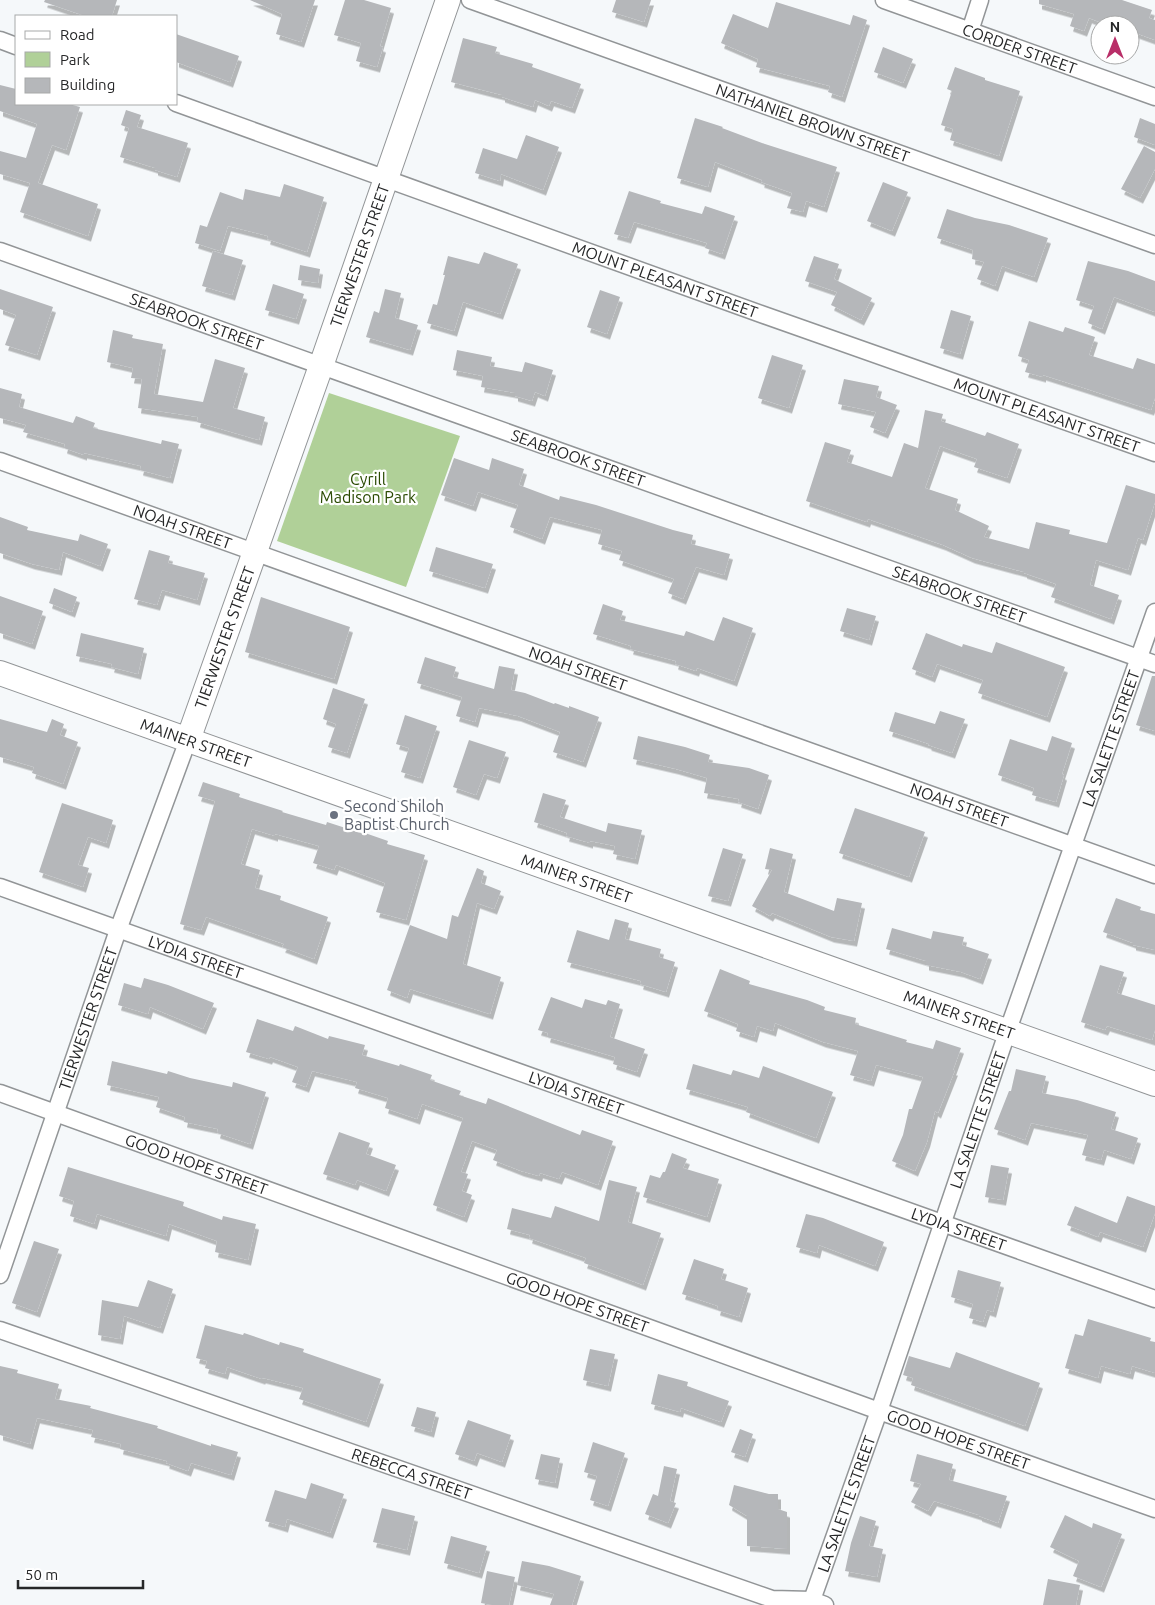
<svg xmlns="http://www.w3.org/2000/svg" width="1155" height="1605" font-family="Ubuntu,sans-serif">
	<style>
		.green { fill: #b0d098 }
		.building { fill: #b5b7ba; filter: url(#shadow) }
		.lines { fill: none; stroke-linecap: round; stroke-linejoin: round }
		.street-casing { stroke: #929597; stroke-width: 19 }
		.secondary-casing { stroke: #929597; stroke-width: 26 }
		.street { stroke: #fff; stroke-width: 16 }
		.secondary { stroke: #fff; stroke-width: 24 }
		.worship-dot { fill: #6b7280; stroke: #fff; stroke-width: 2 }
		.labels { text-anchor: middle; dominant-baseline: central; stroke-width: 4.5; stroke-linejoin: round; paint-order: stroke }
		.street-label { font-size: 16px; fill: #262728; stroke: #fff }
		.park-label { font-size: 16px; fill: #294900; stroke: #fff }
		.worship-label { font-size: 16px; fill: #5b616d; stroke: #fff; text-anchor: start }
	</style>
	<defs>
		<filter id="shadow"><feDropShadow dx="3" dy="5.5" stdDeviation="0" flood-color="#0004"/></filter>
	</defs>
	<rect width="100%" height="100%" fill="#f5f8fa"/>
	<path class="green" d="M329 393 460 436 406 587 277 541Z"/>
	<path class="building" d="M45 0H117L112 16H85L44 2Z
		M250 0H315L301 42 276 34 282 14Z
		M345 0H364L391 8 380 46 383 47 377 67 356 61 361 43 334 35Z
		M616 0H651L644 22 612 12Z
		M1039 0H1122L1152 10 1149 18 1155 20V40L1130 31V25H1107L1089 18 1084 31 1070 26 1074 14 1039 4Z
		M776 2 850 25 853 15 867 20 842 97 828 92 830 86 756 67 758 59 721 43 733 14 768 28Z
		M176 34 239 56 230 82 176 62Z
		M463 38 497 47 495 53 533 64 532 67 581 84 572 108 551 101 549 106 535 100 533 107 502 97V95L451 82Z
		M883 47 913 59 903 83 874 72Z
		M955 67 985 78V80L1020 91 999 156 950 140 953 129 941 125 952 91 947 89Z
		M0 85 16 89V104H69L80 107 66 150 52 145 38 183 98 204 88 236 20 212 30 183 0 174V151L26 158 37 124 0 111Z
		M126 110 141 115 137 127 188 143 177 177 155 170V168L120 157 129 128 121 125Z
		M695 118 723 127 722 128 765 144 837 167 824 207 806 201 803 212 787 208 792 193 761 182 762 180 715 162 708 187 677 178Z
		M1140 118 1155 124V145L1134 137Z
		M526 135 559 147 543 190 501 174 500 181 475 173 483 148 517 159Z
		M1144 146 1155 152V169L1140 198 1121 189Z
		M883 182 908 192 892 231 867 221Z
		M284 184 324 197 307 252 267 239 268 236 228 226 220 251 195 243 200 225 207 227 220 192 243 200 245 189 280 197Z
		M629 191 661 201 660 203 702 214 705 206 735 216 722 254 705 248 707 243 634 222 628 238 614 234Z
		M947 209 975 218 1009 225 1048 238 1034 277 1002 266 995 286 977 279 984 262 972 259 973 250 937 238Z
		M213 251 243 260 232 295 202 286Z
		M484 252 518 264 500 314 463 302 454 331 427 323 433 304 437 305 445 275H443L448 256 479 264Z
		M814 256 839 264 834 279 872 298 861 320 831 305 837 292 805 281Z
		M1088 261 1128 271 1155 281V312L1114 297 1102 329 1088 323 1094 306 1076 300Z
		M300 265 320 269 318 283 298 280Z
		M273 284 304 294 296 319 265 310Z
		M0 289 53 307 37 355 5 345 16 315 0 309Z
		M385 289 401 293 395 318 418 325 410 350 366 337 374 311 379 313Z
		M600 290 620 297 607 334 587 327Z
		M951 310 971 316 960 354 940 348Z
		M1029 321 1063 332 1065 327 1095 337 1089 355 1133 369 1137 358 1155 364V398L1151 410 1084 388 1043 375V377L1025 372 1029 360 1018 356Z
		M113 330 133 335 132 338 163 344 154 394 203 402 215 359 245 368 233 408 265 417 259 440 197 422 198 417 138 408 142 379 131 378 133 368 107 362Z
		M457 350 492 357 490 366 522 372 525 362 553 370 545 396 535 392 532 401 515 396V393L481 387 483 376 453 370Z
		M772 355 803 365 789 408 758 398Z
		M844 379 879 386 876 397 897 405 885 433 870 427 876 412 838 404Z
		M0 388 22 394 19 407 73 423 76 416 95 423 93 428 161 444 162 440 179 444 170 478 140 470 141 466 84 453V455L64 448 65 444 23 432 26 425 0 418Z
		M925 410 943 414 941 421 985 436 987 432 1019 444 1007 478 974 467 977 459 940 446 925 488 958 499 955 510 989 526 984 537 1029 549 1036 522 1070 530 1069 534 1107 543 1126 485 1155 494V502L1143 540 1138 538 1128 570 1096 560 1090 585 1119 595 1111 619 1051 597 1056 584 1024 573V572L972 558 943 545 868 519 867 522 806 501 825 442 851 450 847 462 892 477 904 443 918 448Z
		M454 458 489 470 492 458 524 469 519 485 559 500 560 496 596 505 673 530 693 535 691 544 730 554 724 575 696 567 683 599 668 593 674 579 619 560 622 551 598 544 602 530 550 517 542 539 510 527 518 505 478 492 473 506 441 495Z
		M0 517 28 527 27 530 78 541 80 534 108 544 100 566 63 552 59 570 32 564 0 553Z
		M436 547 493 564 485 588 429 571Z
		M149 550 170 556 168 563 205 573 197 600 162 590 157 605 134 599Z
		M54 588 77 597 72 612 49 603Z
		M0 596 43 611 32 644 0 633Z
		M261 597 350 627 334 679 245 652Z
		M603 604 623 611 620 620 684 636 686 631 714 641 723 617 753 628 734 681 697 668 696 671 675 664 676 661 630 649 631 646 593 634Z
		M847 608 876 616 869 640 840 631Z
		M81 633 144 648 138 674 111 667 112 664 76 656Z
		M926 633 962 647 963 644 992 653 996 642 1065 667 1047 717 978 693 983 680 937 664 932 677 912 669Z
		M425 657 456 667 453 677 494 689 499 666 515 669 511 690 525 693 554 704 555 703 569 708V706L599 717 583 762 553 752 560 732 518 716 479 708 475 722 456 716 462 697 417 683Z
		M1152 676H1155V731L1136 725Z
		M333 688 365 699 347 753 328 747 336 724 323 719Z
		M940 711 965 719 952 753 928 745 929 744 889 731 895 712 935 724Z
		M405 715 437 726 420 778 401 772 409 748 396 744Z
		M0 719 47 732 52 719 64 724 60 735 78 742 63 784 32 773 34 767 0 757Z
		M638 736 685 747 710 755 708 762 749 768 769 775 758 809 738 802 739 799 704 793 707 778 676 769 633 759Z
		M1052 736 1072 743 1062 774 1064 775 1056 802 1032 795 1034 788 998 775 1010 739 1047 751Z
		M469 740 506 752 497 778 484 774 476 795 453 787Z
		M203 782 240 794 239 797 283 811 282 812 326 825 327 822 364 834 365 833 388 841 387 844 425 855 406 920 376 912 385 883 336 865 334 870 313 863 319 846 275 834V836L252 829 241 864 260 870 255 888 281 896 280 900 328 917 314 959 282 947 284 944 206 917 201 930 180 924 215 801 198 796Z
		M543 793 566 800 560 817 606 832 608 823 642 830 635 859 613 854 615 846 590 841V843L566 836 567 833 534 822Z
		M62 803 113 820 106 843 88 837 78 865 89 868 83 887 39 872Z
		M855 808 925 832 909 877 839 853Z
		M723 848 743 854 728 901 708 896Z
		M770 848 793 854 784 892 834 911 837 898 862 903 854 941 831 937 772 913 770 916 752 906 772 870 765 869Z
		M477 868 484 871 481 883 501 891 494 909 477 903 463 964 501 977 490 1014 410 989 407 998 387 990 410 925 447 939 452 915 458 917Z
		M1116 898 1141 907 1140 910 1155 914V950L1133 945V943L1103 932Z
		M615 919 629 923 625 939 661 949 659 957 675 962 666 992 640 984 641 981 567 962 577 930 609 940Z
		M892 928 931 939 933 931 964 937 962 945 989 954 980 979 961 972 926 965V961L886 949Z
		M1100 965 1124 972 1117 993 1155 1005V1030L1152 1040 1107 1026 1105 1030 1081 1022Z
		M720 969 750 981 749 984 807 1000 825 1007 824 1010 856 1018 855 1024 907 1040 906 1042 933 1049 936 1040 961 1048 953 1070H955L938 1113 935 1111 927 1142 915 1171 892 1161 903 1135 909 1109H912L923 1077 876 1065 871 1081 850 1075 858 1051 823 1042 775 1023 773 1031 757 1026 754 1037 736 1031 738 1024 704 1011Z
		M144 978 168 985 214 1003 203 1029 150 1007 148 1014 118 1005 124 983 141 988Z
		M551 997 582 1008 585 999 606 1005 608 1000 620 1004 610 1037 645 1049 637 1072 613 1064 615 1057 547 1037 548 1033 538 1030Z
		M257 1019 293 1031 295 1026 328 1039 329 1036 365 1045 362 1055 399 1066 400 1064 432 1075 430 1080 461 1091 459 1095 486 1104 488 1098 580 1135 582 1130 613 1141 598 1185 562 1172 559 1179 540 1173 539 1176 521 1171 493 1160 497 1150 472 1141 461 1172 468 1174 462 1191 472 1195 464 1217 433 1205 463 1118 422 1104 417 1119 385 1108 388 1098 355 1088 357 1082 312 1071 306 1087 292 1082 298 1067 270 1057 269 1059 246 1052Z
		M112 1061 167 1074 168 1071 190 1078 232 1087 233 1082 266 1092 250 1144 217 1133 218 1129 184 1122 185 1117 156 1107 159 1097 107 1085Z
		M693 1064 731 1075 733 1070 759 1078 763 1066 833 1092 816 1138 746 1112 748 1107 686 1089Z
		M1016 1069 1046 1076 1042 1093 1077 1100 1116 1112 1111 1129 1138 1138 1131 1159 1104 1150 1101 1160 1082 1155 1088 1135 1031 1123 1025 1140 994 1129 1009 1091H1011Z
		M339 1132 370 1143 366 1154 396 1165 386 1191 357 1180 355 1185 323 1174Z
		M672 1153 687 1159 683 1168 719 1179 707 1217 643 1197 650 1175 660 1178 663 1172H665Z
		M991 1165 1009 1168 1003 1200 985 1197Z
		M68 1167 184 1202 183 1206 222 1220 223 1216 256 1224 248 1260 215 1252 217 1241 169 1224 166 1236 97 1214 94 1224 70 1216 74 1201 59 1196Z
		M609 1180 637 1187 628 1222 661 1233 643 1285 584 1263 586 1258 529 1238 530 1235 507 1229 512 1208 551 1218 555 1206 599 1221Z
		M1127 1196 1155 1206V1213L1143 1247 1100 1232 1098 1237 1067 1225 1075 1206 1117 1223Z
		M806 1214 823 1218 884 1242 875 1266 819 1245 817 1253 796 1247Z
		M34 1241 59 1249 37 1312 12 1303Z
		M694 1259 724 1269 721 1279 748 1288 739 1317 717 1310 718 1306 682 1294Z
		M958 1270 1001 1282 993 1312 987 1310 983 1322 969 1318 973 1304 951 1297Z
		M148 1280 173 1289 160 1328 124 1316 120 1339 98 1335 102 1300 138 1307Z
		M1088 1319 1151 1338 1150 1341 1155 1342V1373L1132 1366 1130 1374 1101 1366 1098 1378 1065 1368 1075 1334 1083 1336Z
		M205 1325 243 1335 244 1333 279 1345 280 1342 304 1349 303 1352 381 1379 366 1422 299 1399 303 1388 263 1378 262 1379 227 1367 225 1374 205 1368 207 1361 196 1358Z
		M590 1349 615 1354 608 1386 583 1380Z
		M956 1352 1040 1383 1025 1426 911 1385 913 1378 903 1375 909 1356 950 1368Z
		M0 1366 18 1370 17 1373 59 1384 55 1399 91 1406 90 1408 158 1426 157 1428 211 1446V1444L238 1452 231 1475 191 1463 188 1471 166 1463 167 1461 120 1449 121 1444 91 1437 93 1430 37 1418 30 1444 0 1435Z
		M658 1374 688 1382 687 1386 729 1401 721 1422 681 1408 680 1412 651 1404Z
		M417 1407 436 1412 431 1432 411 1426Z
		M468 1420 511 1435 502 1462 477 1453 474 1461 455 1454Z
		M740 1429 753 1434 745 1457 731 1452Z
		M593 1442 625 1453 608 1506 590 1500 597 1476 584 1472Z
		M541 1454 560 1458 555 1483 535 1479Z
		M917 1454 953 1464 949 1480 1007 1496 998 1523 979 1516V1515L934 1501 928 1511 911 1502 921 1484 910 1481Z
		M664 1466 677 1469 670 1501 676 1503 668 1523 645 1514 653 1494 658 1496Z
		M311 1483 344 1494 330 1533 287 1519 285 1527 265 1521 275 1490 306 1499Z
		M734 1485 769 1494H778V1509L787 1512V1549L747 1546V1516L729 1505Z
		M382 1508 415 1516 407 1550 373 1542Z
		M1065 1515 1092 1528 1093 1523 1122 1534 1101 1587 1073 1576 1079 1561 1050 1547Z
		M860 1516 876 1521 869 1546 883 1549 877 1577 845 1571 851 1543Z
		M451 1536 487 1546 479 1573 444 1563Z
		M522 1561 549 1566 581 1576 572 1605H550L554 1594 517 1585Z
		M487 1571 515 1577 509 1605H492L481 1603Z
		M1048 1579 1080 1585 1076 1605H1043Z"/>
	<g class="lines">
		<g class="street-casing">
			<g id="street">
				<path id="s1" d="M470 0 1155 245"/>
				<path id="s2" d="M884 0 1155 97"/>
				<path d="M970 31 980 0"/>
				<path d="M0 40 16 46"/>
				<path id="s3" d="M176 103 761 314 1155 453"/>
				<path id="s4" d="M0 251 1155 664"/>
				<path id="s5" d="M0 461 1155 875"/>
				<path id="s6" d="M0 887 1155 1299"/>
				<path id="s7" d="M0 1093 879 1411 1155 1509"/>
				<path id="s8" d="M0 1275 118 930 188 740"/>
				<path id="s9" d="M0 1330 772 1599 812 1600 825 1605"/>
				<path id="s10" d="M812 1600 879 1411 1008 1030 1155 612"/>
			</g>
		</g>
		<g class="secondary-casing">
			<g id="secondary">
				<path id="s11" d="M0 673 1155 1084"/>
				<path id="s12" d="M188 740 321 366 448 0"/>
			</g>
		</g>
		<use href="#street" class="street"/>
		<use href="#secondary" class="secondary"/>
	</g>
	<circle class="worship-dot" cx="334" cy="815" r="5"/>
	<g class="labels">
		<g class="street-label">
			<text stroke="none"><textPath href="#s2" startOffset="144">CORDER STREET</textPath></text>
			<text stroke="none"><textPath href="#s1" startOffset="364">NATHANIEL BROWN STREET</textPath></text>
			<text stroke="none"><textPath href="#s12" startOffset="514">TIERWESTER STREET</textPath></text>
			<text stroke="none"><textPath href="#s3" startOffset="520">MOUNT PLEASANT STREET</textPath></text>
			<text stroke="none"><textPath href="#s4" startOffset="209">SEABROOK STREET</textPath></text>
			<text stroke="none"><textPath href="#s3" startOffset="925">MOUNT PLEASANT STREET</textPath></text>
			<text stroke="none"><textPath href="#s4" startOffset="614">SEABROOK STREET</textPath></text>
			<text stroke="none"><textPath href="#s5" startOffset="194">NOAH STREET</textPath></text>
			<text stroke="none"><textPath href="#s4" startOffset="1019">SEABROOK STREET</textPath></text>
			<text stroke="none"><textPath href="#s12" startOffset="109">TIERWESTER STREET</textPath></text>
			<text stroke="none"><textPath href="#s5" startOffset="614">NOAH STREET</textPath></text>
			<text stroke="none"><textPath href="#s10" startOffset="912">LA SALETTE STREET</textPath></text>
			<text stroke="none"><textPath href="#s11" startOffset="208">MAINER STREET</textPath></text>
			<text stroke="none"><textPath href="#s5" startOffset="1019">NOAH STREET</textPath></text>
			<text stroke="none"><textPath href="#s11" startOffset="612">MAINER STREET</textPath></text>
			<text stroke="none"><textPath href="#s6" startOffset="208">LYDIA STREET</textPath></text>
			<text stroke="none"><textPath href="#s11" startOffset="1018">MAINER STREET</textPath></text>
			<text stroke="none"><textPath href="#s8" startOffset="271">TIERWESTER STREET</textPath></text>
			<text stroke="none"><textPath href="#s6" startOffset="612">LYDIA STREET</textPath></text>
			<text stroke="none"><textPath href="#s10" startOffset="508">LA SALETTE STREET</textPath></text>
			<text stroke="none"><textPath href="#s7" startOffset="209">GOOD HOPE STREET</textPath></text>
			<text stroke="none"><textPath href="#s6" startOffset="1018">LYDIA STREET</textPath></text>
			<text stroke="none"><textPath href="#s7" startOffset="614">GOOD HOPE STREET</textPath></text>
			<text stroke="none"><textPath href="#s7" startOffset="1019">GOOD HOPE STREET</textPath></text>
			<text stroke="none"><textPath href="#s9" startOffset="436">REBECCA STREET</textPath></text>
			<text stroke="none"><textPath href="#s10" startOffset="102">LA SALETTE STREET</textPath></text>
		</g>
		<g class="park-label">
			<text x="368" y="479">Cyrill<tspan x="368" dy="18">Madison Park</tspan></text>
		</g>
		<g class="worship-label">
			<text x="344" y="806">Second Shiloh<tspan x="344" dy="18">Baptist Church</tspan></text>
		</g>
	</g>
	<rect x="15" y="15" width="162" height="90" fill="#ffffff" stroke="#a8a9a9"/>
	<rect x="25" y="31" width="25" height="8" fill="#ffffff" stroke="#a8a9a9"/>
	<text x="60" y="40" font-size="15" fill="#262728">Road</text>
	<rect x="25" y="52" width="25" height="15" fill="#b0d098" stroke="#a8a9a9"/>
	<text x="60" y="65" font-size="15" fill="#262728">Park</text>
	<rect x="25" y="78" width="25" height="15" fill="#b5b7ba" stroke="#a8a9a9"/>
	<text x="60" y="90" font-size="15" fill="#262728">Building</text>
	<g transform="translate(1115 40)"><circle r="24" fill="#ffffff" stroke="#a8a9a9"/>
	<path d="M0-4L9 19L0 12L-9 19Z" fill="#b92e68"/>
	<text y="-8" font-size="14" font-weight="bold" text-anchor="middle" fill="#262728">N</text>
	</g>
	<path d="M18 1580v8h125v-8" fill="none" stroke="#262728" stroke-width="2.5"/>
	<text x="25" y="1580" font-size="15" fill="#262728" stroke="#ffffff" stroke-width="4" paint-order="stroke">50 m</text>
</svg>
